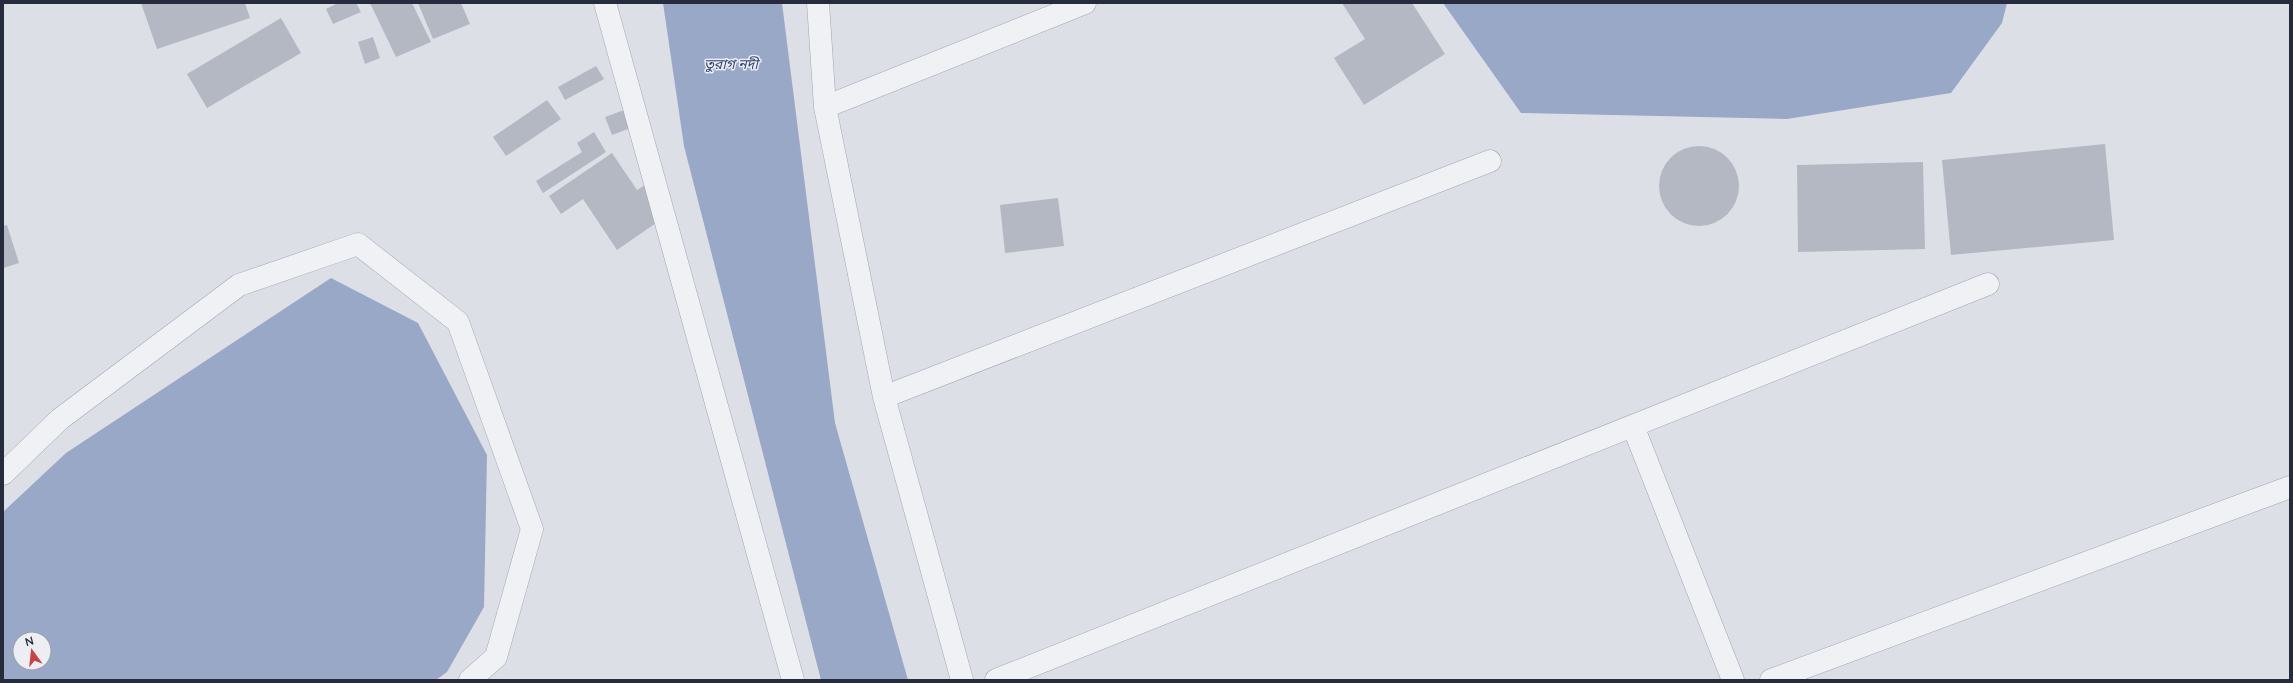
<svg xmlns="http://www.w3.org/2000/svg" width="2293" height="683" font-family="Lato,'Noto Sans Bengali',sans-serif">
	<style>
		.water { fill: #98a8c6; fill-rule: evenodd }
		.building { fill: #b4b8c3 }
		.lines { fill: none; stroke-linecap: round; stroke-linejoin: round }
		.street-casing { stroke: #a3a6b1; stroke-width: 23 }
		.street { stroke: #eff1f5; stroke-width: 22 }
		.labels { text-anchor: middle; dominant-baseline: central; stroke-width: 3; stroke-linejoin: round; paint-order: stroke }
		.water-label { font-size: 14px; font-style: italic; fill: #324470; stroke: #eceef4 }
	</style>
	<rect width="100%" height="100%" fill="#dddfe7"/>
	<path class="water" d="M663 3H782L835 423 908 680H821L684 146Z
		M1443 3H2007L2002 23 1951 93 1787 119 1521 113Z
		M331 278 418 323 487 455 484 607 447 672 436 680H3V512L66 453ZM20 639H44V663H20Z"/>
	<path class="building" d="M141 3H245L250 18 157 49Z
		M338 3H356L361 12 333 24 326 9Z
		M370 3H412L431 42 396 57Z
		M418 3H461L470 24 433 39Z
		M1342 3H1412L1445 54 1364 105 1334 58 1365 39Z
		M281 18 301 53 207 108 187 74Z
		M373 37 380 58 365 64 358 42Z
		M596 66 604 79 565 100 558 87Z
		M547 100 561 119 506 156 493 137Z
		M624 110 631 128 612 135 605 117Z
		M594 132 606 152 543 193 536 181 582 152 577 143Z
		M2105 144 2114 240 1951 255 1942 160Z
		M1659 186a40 40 0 1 1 80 0a40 40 0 1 1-80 0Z
		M612 153 637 190 648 183 669 214 617 250 583 199 561 214 549 196Z
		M1923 162 1925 249 1798 252 1797 165Z
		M1058 198 1064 246 1005 253 1000 205Z
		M7 225 19 263 3 268V226Z"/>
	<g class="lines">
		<g class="street-casing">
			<path id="street" d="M605 3 793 680
				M818 3 825 107 884 397 962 680
				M825 107 1085 3
				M884 397 1490 161
				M1633 426 1733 680
				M3 474 60 419 239 285 358 244 458 322 532 529 496 657 470 680
				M996 680 1988 284
				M1771 680 2290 487"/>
		</g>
		<use href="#street" class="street"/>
	</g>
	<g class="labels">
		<g class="water-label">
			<text x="731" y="63">তুরাগ নদী</text>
		</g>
	</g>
	<rect width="2293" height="683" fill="none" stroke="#272c3d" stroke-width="8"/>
	<g transform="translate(32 651) rotate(345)"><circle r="19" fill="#eceef4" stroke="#9da0ab"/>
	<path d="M0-3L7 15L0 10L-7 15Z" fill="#cb4243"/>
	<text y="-6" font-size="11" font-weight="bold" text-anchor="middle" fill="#272c3d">N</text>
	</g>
</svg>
